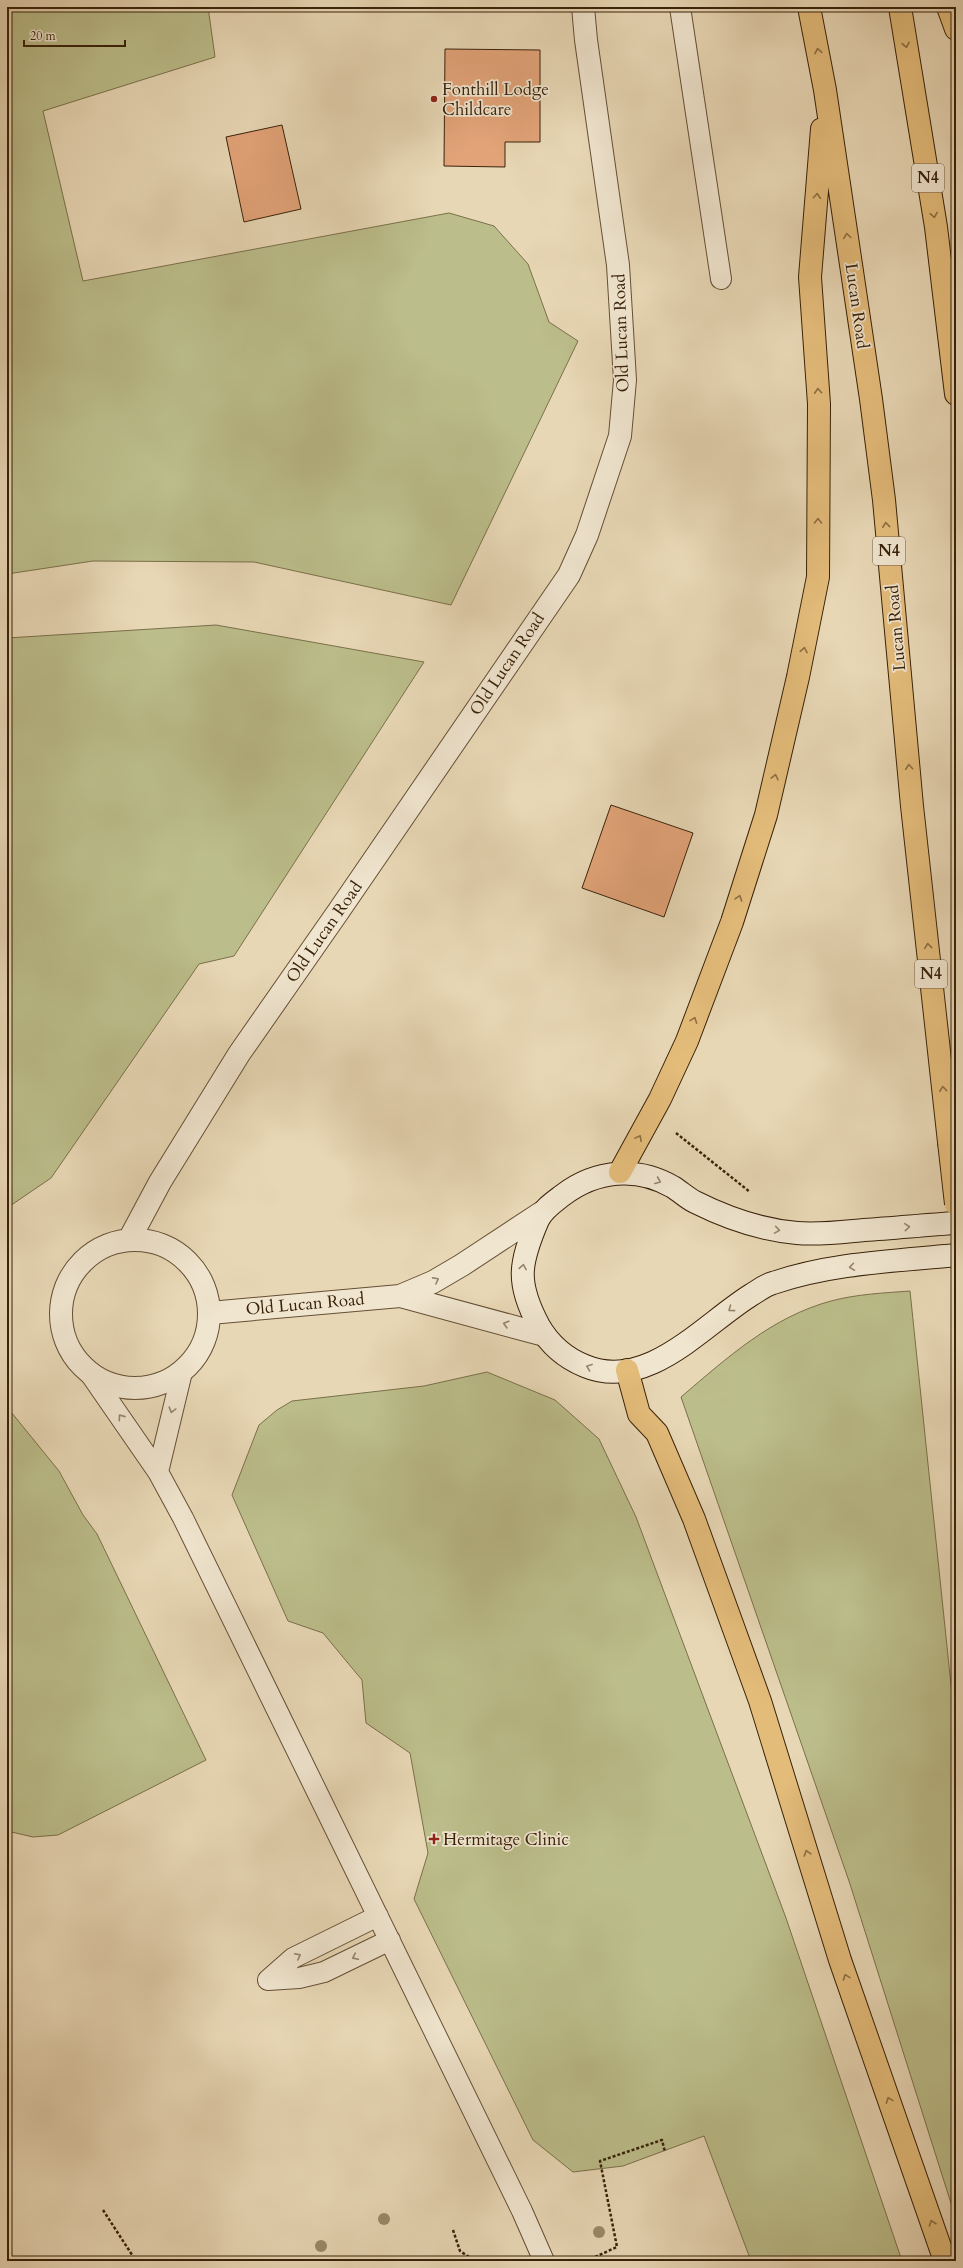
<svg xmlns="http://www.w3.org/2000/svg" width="963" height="2268" font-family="Cardo,serif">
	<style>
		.green { fill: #bbbd8a; stroke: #7a704a }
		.building { fill: #e2a378; stroke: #39220a }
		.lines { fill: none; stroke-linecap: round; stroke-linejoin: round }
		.lane-casing { stroke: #654f35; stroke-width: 22 }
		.street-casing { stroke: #654f35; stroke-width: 24 }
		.secondary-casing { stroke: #39220a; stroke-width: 24 }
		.highway-casing { stroke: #39220a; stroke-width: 24 }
		.path { stroke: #39220a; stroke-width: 2.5; stroke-dasharray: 3 2; stroke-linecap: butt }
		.lane { stroke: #f0e5cf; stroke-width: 20 }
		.street { stroke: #f0e5cf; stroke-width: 22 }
		.secondary { stroke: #f0e5cf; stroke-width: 22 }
		.highway { stroke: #e4bc7a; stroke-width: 22 }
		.highway-bridge-casing { stroke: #39220a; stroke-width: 24; stroke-linecap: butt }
		.highway-bridge { stroke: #e4bc7a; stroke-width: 22 }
		.tree { fill: #9a8969 }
		.oneway { stroke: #8e6f42 }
		.oneway2 { stroke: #94846c }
		.poi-dot { fill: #8f2418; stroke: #f0e5cf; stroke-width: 1.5 }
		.labels { text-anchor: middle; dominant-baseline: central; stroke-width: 3.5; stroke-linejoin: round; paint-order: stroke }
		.shield { fill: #f0e5cf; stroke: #705c45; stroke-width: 1 }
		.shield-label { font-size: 16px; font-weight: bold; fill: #39220a }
		.poi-label { font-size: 17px; fill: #39220a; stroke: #f0e5cf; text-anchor: start }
		.street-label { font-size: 17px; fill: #39220a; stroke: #f0e5cf }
	</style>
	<rect width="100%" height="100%" fill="#e8d7b5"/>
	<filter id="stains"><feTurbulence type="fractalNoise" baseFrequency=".005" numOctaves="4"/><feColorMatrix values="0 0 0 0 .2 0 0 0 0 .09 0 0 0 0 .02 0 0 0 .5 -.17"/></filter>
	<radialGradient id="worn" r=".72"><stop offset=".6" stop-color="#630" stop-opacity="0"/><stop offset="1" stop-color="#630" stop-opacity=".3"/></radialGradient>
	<path class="green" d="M7 7H208L215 57 43 111 83 281 449 213 494 226 528 264 549 322 578 341 451 605 254 562 93 561 7 574Z
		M216 625 424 662 234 956 199 964 51 1178 7 1208V638Z
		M910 1291 956 1733V2219L850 1884 681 1397C728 1357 772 1317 831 1301 857 1294 884 1293 910 1291Z
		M487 1372 555 1400 599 1439 636 1517 786 1918 902 2261H751L704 2136 623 2166 573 2172 533 2140 414 1899 428 1853 410 1753 366 1723 362 1680 323 1633 288 1621 232 1495 259 1425 277 1410 292 1401 424 1386Z
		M7 1407 59 1471 83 1515 97 1534 206 1760 58 1835 33 1837 7 1831Z"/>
	<path class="building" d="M445 49 540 50V142H505V167L444 166Z
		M282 125 301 209 244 222 226 137Z
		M611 805 693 833 664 917 582 888Z"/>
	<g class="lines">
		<g class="lane-casing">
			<path id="lane" d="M680 7 721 279
				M91 1375 158 1472 182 1372
				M158 1472 183 1518 522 2211 544 2261
				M268 1980 299 1978 324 1972 390 1940
				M268 1980 293 1958 378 1916"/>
		</g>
		<g class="street-casing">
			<path id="street" d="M61 1314a74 74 0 1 1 148 0a74 74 0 1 1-148 0Z
				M129 1240 160 1182 239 1054 338 912 569 575 587 535 620 436 625 380 618 265 586 40 583 7
				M400 1296 544 1335
				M210 1313 400 1296 433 1282 462 1265 541 1213"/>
		</g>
		<g class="secondary-casing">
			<path id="secondary" d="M956 1223C925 1225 895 1228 864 1230 842 1232 819 1235 797 1233 761 1230 727 1218 695 1202 687 1198 681 1192 673 1187 637 1166 596 1170 563 1195 554 1202 543 1209 538 1220 519 1264 516 1283 539 1326 550 1345 565 1358 585 1366 647 1392 703 1325 751 1295 758 1291 765 1285 773 1283 831 1263 896 1261 956 1255"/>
		</g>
		<g class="highway-casing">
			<path id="highway" d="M809 7 825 90 871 399 884 500 912 806 949 1142
				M900 7 936 227 956 394
				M948 7 956 29
				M620 1172 660 1099 687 1041 732 922 766 815 798 677 818 577 819 404 810 277 822 129
				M627 1370 639 1414 657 1433 694 1519 760 1701 840 1960 945 2261"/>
		</g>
		<path class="path" d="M676 1133 750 1192
			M103 2210 136 2261
			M453 2230 460 2251 475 2261
			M586 2261 617 2247 600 2161 662 2140 665 2152"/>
		<use href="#lane" class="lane"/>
		<use href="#street" class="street"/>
		<use href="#secondary" class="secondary"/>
		<use href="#highway" class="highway"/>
		<g class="highway-bridge-casing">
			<path id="highway-bridge" d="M949 1142 956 1204"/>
		</g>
		<use href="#highway-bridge" class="highway-bridge"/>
	</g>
	<g class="tree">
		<circle cx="384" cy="2219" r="6"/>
		<circle cx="599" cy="2232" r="6"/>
		<circle cx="321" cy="2246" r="6"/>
	</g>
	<defs><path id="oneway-chevron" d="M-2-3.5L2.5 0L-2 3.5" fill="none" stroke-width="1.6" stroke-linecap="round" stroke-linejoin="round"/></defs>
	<g class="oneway">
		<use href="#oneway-chevron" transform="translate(906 45) rotate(80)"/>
		<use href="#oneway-chevron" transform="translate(818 51) rotate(-101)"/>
		<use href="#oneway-chevron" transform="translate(817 196) rotate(-86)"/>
		<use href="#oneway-chevron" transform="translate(934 215) rotate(81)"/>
		<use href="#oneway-chevron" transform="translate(847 236) rotate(-98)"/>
		<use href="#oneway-chevron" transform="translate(818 391) rotate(-94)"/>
		<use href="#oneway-chevron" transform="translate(818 521) rotate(-90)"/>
		<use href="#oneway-chevron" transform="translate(886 525) rotate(-96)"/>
		<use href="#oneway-chevron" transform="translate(804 650) rotate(-79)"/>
		<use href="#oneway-chevron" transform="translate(909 767) rotate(-95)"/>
		<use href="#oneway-chevron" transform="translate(775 777) rotate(-77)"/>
		<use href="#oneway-chevron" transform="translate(739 898) rotate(-72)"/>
		<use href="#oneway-chevron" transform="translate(928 946) rotate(-96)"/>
		<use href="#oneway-chevron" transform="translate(694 1020) rotate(-69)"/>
		<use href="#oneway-chevron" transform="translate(943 1089) rotate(-96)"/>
		<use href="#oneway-chevron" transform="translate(639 1138) rotate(-62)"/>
		<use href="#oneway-chevron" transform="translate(807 1853) rotate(-107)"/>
		<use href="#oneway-chevron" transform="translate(846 1977) rotate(-110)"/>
		<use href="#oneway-chevron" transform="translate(889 2100) rotate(-110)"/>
		<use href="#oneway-chevron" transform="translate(932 2223) rotate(-109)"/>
	</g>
	<g class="oneway2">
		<use href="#oneway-chevron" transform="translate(658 1181) rotate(23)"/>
		<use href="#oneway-chevron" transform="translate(907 1227) rotate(-5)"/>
		<use href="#oneway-chevron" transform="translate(777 1230) rotate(9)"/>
		<use href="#oneway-chevron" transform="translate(523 1267) rotate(-80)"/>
		<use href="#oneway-chevron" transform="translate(852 1267) rotate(172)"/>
		<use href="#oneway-chevron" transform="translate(436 1280) rotate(-28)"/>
		<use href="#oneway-chevron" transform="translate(731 1309) rotate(144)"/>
		<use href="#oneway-chevron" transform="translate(506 1324) rotate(-164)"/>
		<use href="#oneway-chevron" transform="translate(589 1367) rotate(-160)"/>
		<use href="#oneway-chevron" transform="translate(172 1410) rotate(105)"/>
		<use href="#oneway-chevron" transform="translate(121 1417) rotate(-125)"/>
		<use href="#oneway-chevron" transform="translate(298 1956) rotate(-27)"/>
		<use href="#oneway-chevron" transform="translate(355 1957) rotate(154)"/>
	</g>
	<g class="poi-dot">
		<circle cx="434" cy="99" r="4"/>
		<path d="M432 1833h4v4h4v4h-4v4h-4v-4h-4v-4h4z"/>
	</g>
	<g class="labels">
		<g class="shield">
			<rect x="912" y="164" width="32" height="28" rx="3"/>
			<rect x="873" y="537" width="32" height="28" rx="3"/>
			<rect x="915" y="960" width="32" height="28" rx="3"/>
		</g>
		<g class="shield-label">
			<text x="928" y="178">N4</text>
			<text x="889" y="551">N4</text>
			<text x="931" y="974">N4</text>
		</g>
		<g class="poi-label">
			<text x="442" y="89">Fonthill Lodge<tspan x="442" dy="20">Childcare</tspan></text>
			<text x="443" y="1839">Hermitage Clinic</text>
		</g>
		<g class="street-label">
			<text transform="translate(857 306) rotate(82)">Lucan Road</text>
			<text transform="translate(621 333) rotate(-92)">Old Lucan Road</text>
			<text transform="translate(896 628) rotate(-95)">Lucan Road</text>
			<text transform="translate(507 664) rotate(-56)">Old Lucan Road</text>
			<text transform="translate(324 932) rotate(-55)">Old Lucan Road</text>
			<text transform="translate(305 1304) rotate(-5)">Old Lucan Road</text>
		</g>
	</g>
	<rect width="963" height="2268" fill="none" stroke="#e8d7b5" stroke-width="24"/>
	<rect x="8" y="8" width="947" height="2252" fill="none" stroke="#39220a" stroke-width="2"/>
	<rect x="12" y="12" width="939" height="2244" fill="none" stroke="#39220a"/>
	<path d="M24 40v6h101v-6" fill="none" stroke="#39220a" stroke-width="2"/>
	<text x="30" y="40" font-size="12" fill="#39220a" stroke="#f0e5cf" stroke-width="3" paint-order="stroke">20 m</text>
	<rect width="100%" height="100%" filter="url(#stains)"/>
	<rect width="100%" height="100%" fill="url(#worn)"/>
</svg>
